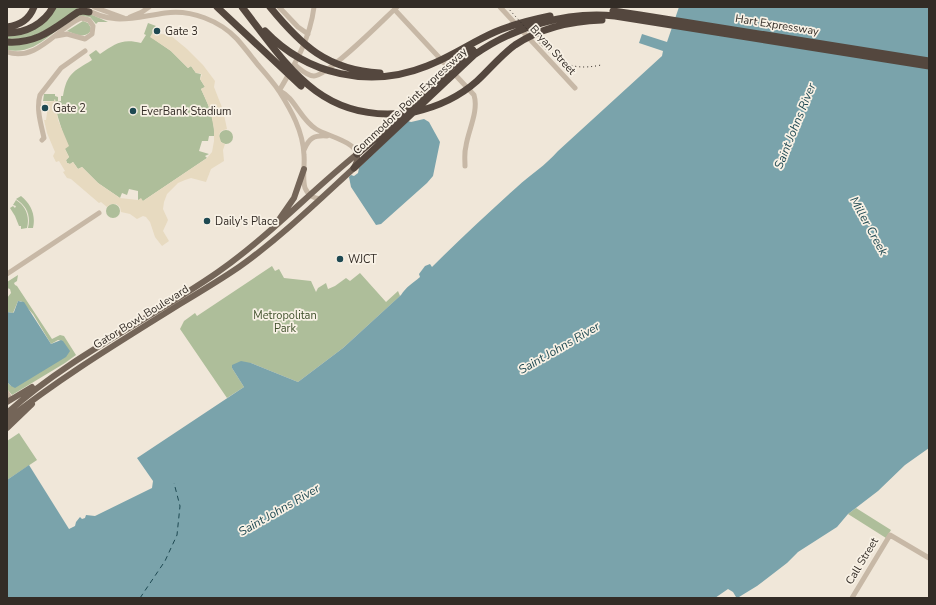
<svg xmlns="http://www.w3.org/2000/svg" width="936" height="605" font-family="'Nunito Sans',sans-serif">
	<style>
		.green { fill: #aebe9a }
		.plaza { fill: #e7dac0 }
		.water { fill: #7aa3ab }
		.lines { fill: none; stroke-linecap: round; stroke-linejoin: round }
		.ferry { stroke: #1e4952; stroke-width: 1; stroke-dasharray: 5 4; stroke-linecap: butt }
		.minor { stroke: #c7b8a6; stroke-width: 5 }
		.major { stroke: #746558; stroke-width: 6 }
		.highway { stroke: #54473e; stroke-width: 7 }
		.rail { stroke: #332c26; stroke-width: 1; stroke-dasharray: 1 3; stroke-linecap: butt }
		.poi-dot { fill: #1e4952; stroke: #f8f1e5; stroke-width: 1.5 }
		.labels { text-anchor: middle; dominant-baseline: central; stroke-width: 3.5; stroke-linejoin: round; paint-order: stroke }
		.street-label { font-size: 11px; fill: #332c26; stroke: #f8f1e5 }
		.poi-label { font-size: 11px; fill: #332c26; stroke: #f8f1e5; text-anchor: start }
		.park-label { font-size: 11px; fill: #3f502b; stroke: #f8f1e5 }
		.water-label { font-size: 12px; font-style: italic; fill: #1e4952; stroke: #f8f1e5 }
	</style>
	<rect width="100%" height="100%" fill="#f0e7d9"/>
	<path class="green" d="M56 7H76L78 9 48 29 28 38 7 39V35L22 33Z
		M86 12 108 22H98L96 24 90 17 80 16C54 26 39 56 7 50V43L21 44 77 14Z
		M83 21 88 23 91 28 90 32C82 39 76 34 67 31Z
		M148 23 156 26 151 37 171 51 188 68 191 66 196 73 201 74 200 79 205 87 201 89C208 104 215 119 214 136H209L208 141H202L199 151 209 154 205 156 207 158 143 201 138 200V191L129 189 127 195 122 193 120 198 98 183 82 167 78 169 73 162 70 164 67 163 66 160 69 157 65 149V140L57 114 55 99 54 101H43L44 94H55V96L58 97V101H61V96H63C67 73 73 72 92 60L89 55 96 50 100 54C115 44 122 38 141 43L146 35 144 34Z
		M219 137a7 7 0 1 1 14 0a7 7 0 1 1-14 0Z
		M21 196C31 204 36 215 33 228H28C31 216 27 206 16 199Z
		M16 200C26 206 30 217 27 228L21 229V226H19L15 216 10 208 13 206 15 208 16 206 13 205Z
		M106 211a7 7 0 1 1 14 0a7 7 0 1 1-14 0Z
		M272 266 275 271 279 269 284 278 311 281 316 292 318 288 326 283 328 289 335 286 346 278 350 281 360 273 386 302 398 291 400 296 343 348 298 382 251 363 232 368 244 387 227 398 180 329 184 321 195 313 197 316Z
		M18 275 17 281 14 283 15 285 17 286 52 339 60 335 64 336 76 355 65 363 12 395 7 389V382L11 386 63 341 58 340 51 344 33 314 21 301H18L13 313 7 312V298L11 293 10 289 7 288V282Z
		M19 433 37 460 7 480V441Z
		M856 508 891 530 886 538 848 514Z"/>
	<path class="plaza" d="M154 30 161 34 170 35 187 49 203 65 215 81 214 87 223 110 227 129 221 131 219 135 221 142 225 144 223 150 224 161 211 169 206 182 191 178 185 180 178 183 167 194 164 202 163 209 168 220 163 231 169 241 162 246 155 237 150 222 146 217 143 216 137 219 130 214 121 212 120 207 116 204H111L107 207 101 202 99 203 71 179 67 178 63 172 65 171 59 161 56 162 53 156 55 152 47 133 44 120H46L47 113 44 102 54 101 55 99 58 120 69 146 65 149 69 157 66 160 67 163 70 164 73 162 78 169 82 167 98 183 120 198 138 200 141 198 143 201 207 158 212 152 214 141V129L210 109 201 89 205 87 200 79 202 75 200 73H196L191 66 188 68 171 51 150 37Z"/>
	<path class="water" d="M679 7H929V448L905 465 878 491 848 514 837 527 798 552 787 563 757 586 739 597H736L733 592 728 589 715 598H7V480L29 465 69 529 75 526 76 522 80 517 82 519 85 518 86 515 95 516 152 488 153 481 137 458 244 387 232 368V365L241 361 251 363 298 382 343 348 401 295C406 287 413 283 420 277L419 274 425 266 430 264 432 267C460 239 488 213 517 187 530 175 546 165 558 151L662 56 663 51 639 43 642 34 667 42Z
		M424 119 429 122 440 142 433 176 427 183 381 224 376 225 351 187 349 177 351 175 354 176 358 173 359 168 408 121 411 122Z
		M18 301 24 302 51 344 61 340 63 341 70 351 66 357 15 388 11 386 7 382V312L13 313 14 312Z"/>
	<g class="lines">
		<path class="ferry" d="M140 598 165 561 177 535 180 506 174 483"/>
		<path class="minor" d="M81 7C115 26 130 18 165 13 191 9 220 21 237 39 244 47 251 56 258 65 265 73 273 82 279 91 291 110 303 131 304 155 305 165 302 178 305 188 308 195 315 200 322 198
			M94 7 124 18
			M279 7 298 27 308 34
			M500 7 575 88
			M395 10 474 95C479 111 468 131 466 146 464 153 465 159 465 166
			M130 17 142 12 149 7
			M7 52C37 62 56 29 81 18L89 20 93 26 92 34 85 39 67 34 56 36
			M295 65C300 69 307 76 314 76 328 76 384 19 397 7
			M279 91C295 64 310 39 314 7
			M280 91C295 98 300 119 316 129 327 136 354 141 357 154
			M42 140 44 138C41 124 36 109 40 95L61 68 85 51
			M304 150C309 138 314 135 327 136
			M7 274 99 213
			M7 393 11 400
			M852 598 890 535 929 558"/>
		<path class="major" d="M278 221 294 198 304 169
			M7 402 32 387
			M7 413C70 356 149 320 218 272 268 237 310 192 357 154
			M7 420C61 377 121 341 180 304 200 292 220 280 239 267 280 238 317 202 354 168L357 161V154
			M7 428 32 404"/>
		<path class="highway" d="M217 7 301 86
			M242 7C287 65 320 122 404 113
			M270 7C301 45 327 70 380 73
			M613 11 640 15 929 61
			M7 27C20 25 29 20 34 7
			M265 31C307 75 370 89 427 66 451 57 472 42 495 32 513 24 531 20 550 16
			M7 33C26 33 44 24 53 7
			M7 42C38 44 54 28 78 12L83 11 89 12
			M414 112C437 107 459 97 477 81 490 69 501 55 515 45 542 27 571 21 602 20
			M357 154 399 118 452 66 473 50
			M354 168 474 55C514 27 566 11 615 16L929 66"/>
		<path class="rail" d="M507 7C516 17 525 27 534 37 555 60 568 72 601 65"/>
	</g>
	<g class="poi-dot">
		<circle cx="157" cy="31" r="4"/>
		<circle cx="45" cy="108" r="4"/>
		<circle cx="133" cy="111" r="4"/>
		<circle cx="207" cy="221" r="4"/>
		<circle cx="340" cy="259" r="4"/>
	</g>
	<g class="labels">
		<g class="street-label">
			<text transform="translate(777 25) rotate(9)">Hart Expressway</text>
			<text transform="translate(553 50) rotate(48)">Bryan Street</text>
			<text transform="translate(410 101) rotate(-43)">Commodore Point Expressway</text>
			<text transform="translate(141 317) rotate(-32)">Gator Bowl Boulevard</text>
			<text transform="translate(862 561) rotate(-59)">Call Street</text>
		</g>
		<g class="poi-label">
			<text x="165" y="31">Gate 3</text>
			<text x="53" y="108">Gate 2</text>
			<text x="141" y="111">EverBank Stadium</text>
			<text x="215" y="221">Daily's Place</text>
			<text x="348" y="259">WJCT</text>
		</g>
		<g class="park-label">
			<text x="285" y="315">Metropolitan<tspan x="285" dy="13">Park</tspan></text>
		</g>
		<g class="water-label">
			<text transform="translate(795 126) rotate(-68)">Saint Johns River</text>
			<text transform="translate(869 226) rotate(61)">Miller Creek</text>
			<text transform="translate(559 348) rotate(-30)">Saint Johns River</text>
			<text transform="translate(279 510) rotate(-30)">Saint Johns River</text>
		</g>
	</g>
	<rect width="936" height="605" fill="none" stroke="#332c26" stroke-width="16"/>
</svg>
